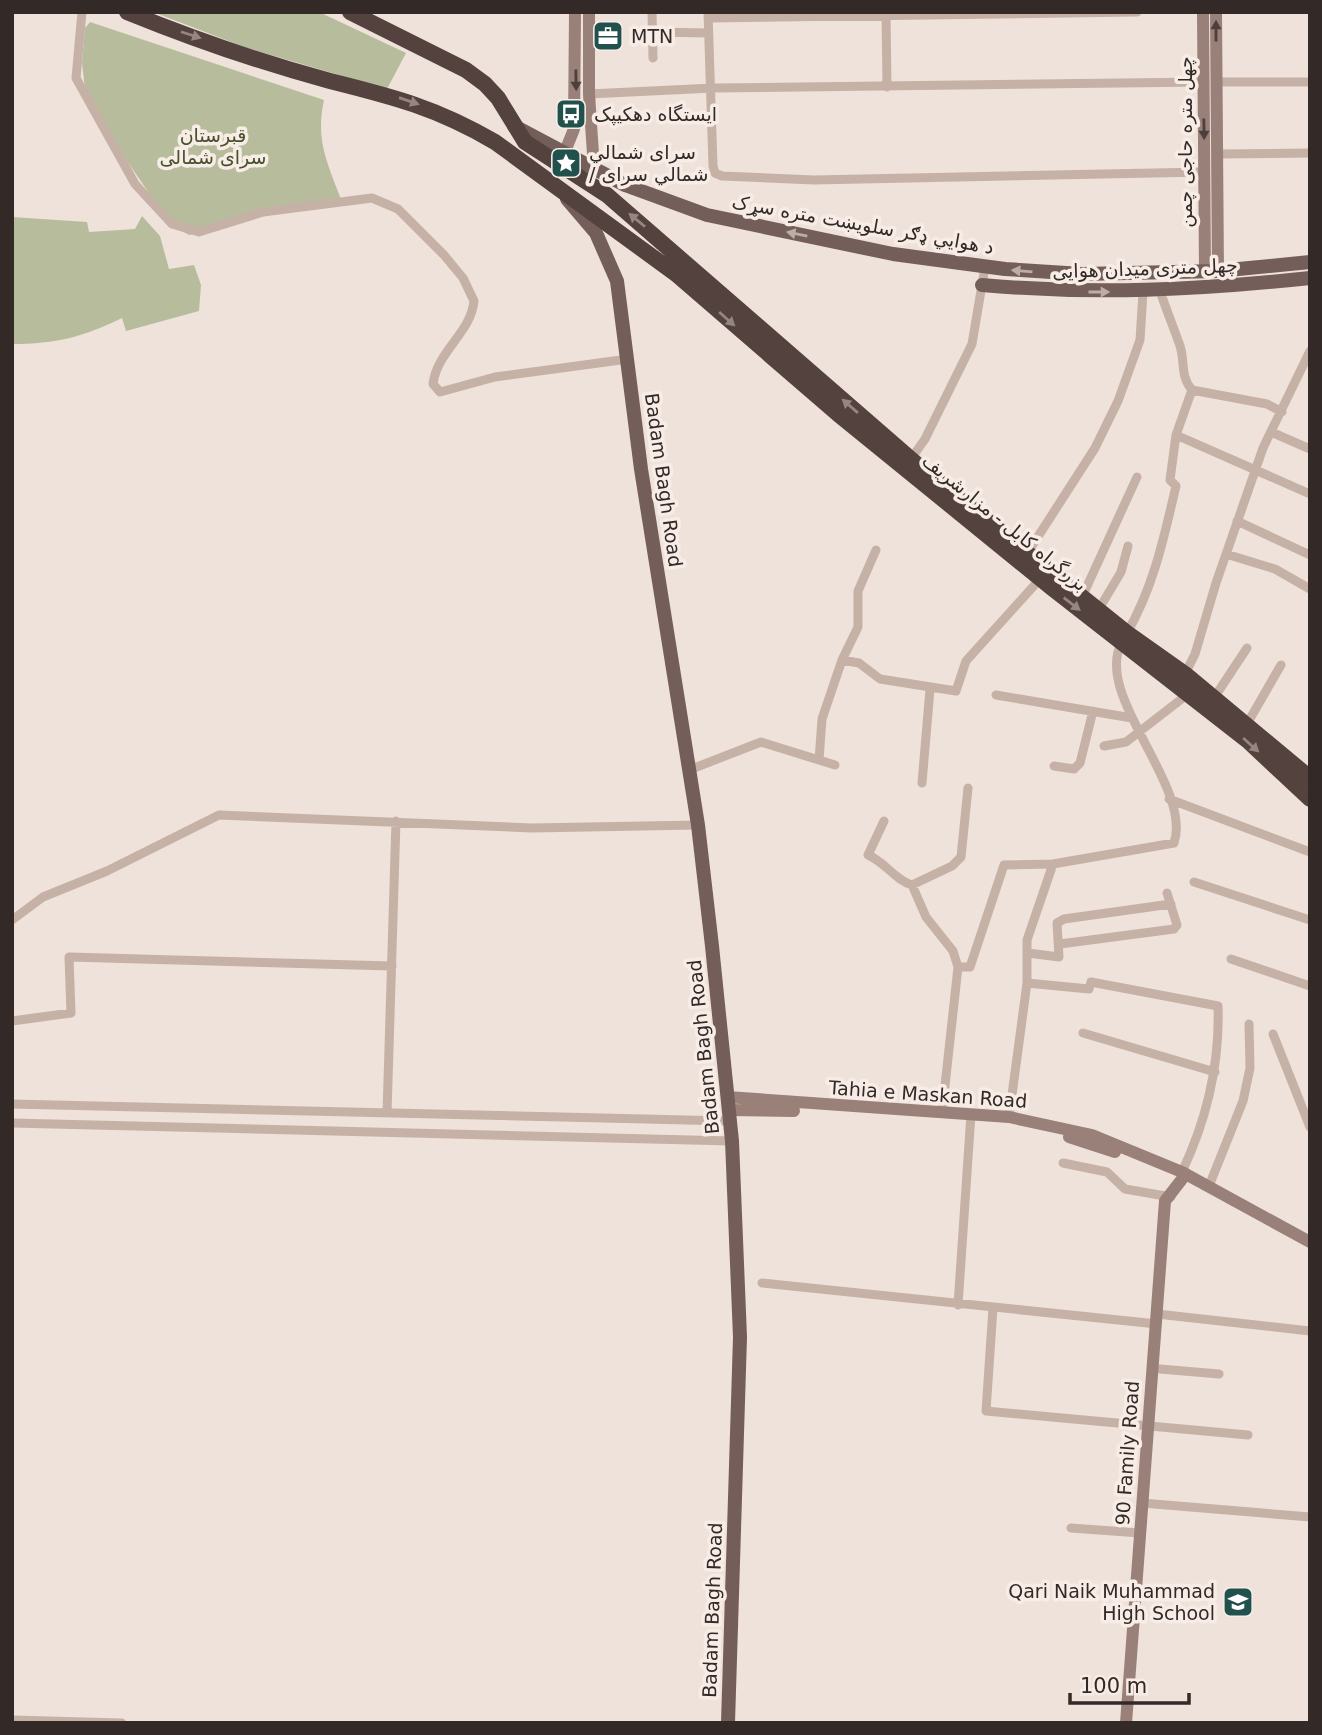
<svg xmlns="http://www.w3.org/2000/svg" width="1322" height="1735" font-family="'DejaVu Sans',Vazirmatn,sans-serif">
	<style>
		.green { fill: #b7bd9c }
		.lines { fill: none; stroke-linecap: round; stroke-linejoin: round }
		.street { stroke: #c6b1a7; stroke-width: 9 }
		.secondary { stroke: #998079; stroke-width: 12 }
		.primary { stroke: #745e59; stroke-width: 14 }
		.highway { stroke: #54423f; stroke-width: 16 }
		.oneway { fill: #4c3f3c }
		.oneway2 { fill: #958682 }
		.oneway3 { fill: #bcada7 }
		.labels { text-anchor: middle; dominant-baseline: central; stroke-width: 7; stroke-linejoin: round; paint-order: stroke }
		.poi-label { font-size: 19px; fill: #332927; stroke: #f7ede6; text-anchor: start }
		.park-label { font-size: 19px; fill: #484f2d; stroke: #f7ede6 }
		.street-label { font-size: 19px; fill: #332927; stroke: #f7ede6 }
	</style>
	<rect width="100%" height="100%" fill="#efe2da"/>
	<path class="green" d="M153 12H319L406 53 387 89 247 48Z
		M90 22 324 100C315 141 328 164 342 202L253 216 216 230 189 235 170 224 125 158 85 89 82 63 85 28Z
		M142 216 160 236 169 269 194 265 201 285 199 311 126 331 122 318C83 337 56 344 12 344V217L87 222 89 232 135 229Z"/>
	<g class="lines">
		<path class="street" d="M82 12 76 78 135 184 172 224 199 232 263 212 372 198 398 209 444 255 463 278 474 301C471 333 437 351 433 384L440 392 495 377 628 359
			M652 12 653 58
			M708 12 713 166 715 173 722 176 814 180 1204 172
			M886 12 887 87
			M708 18 1137 12
			M653 32 708 33
			M1216 82H1310
			M589 94 713 88 1203 82
			M1217 154 1310 153
			M1192 390 1267 404 1282 412
			M1271 432 1310 449
			M1176 435 1310 494
			M911 459 925 439 972 344 985 267
			M1237 521 1310 555
			M1028 552 1095 448 1118 401 1140 340 1143 292
			M1226 554 1275 569 1310 589
			M1083 595 1137 477
			M1099 609 1121 572 1128 546
			M1127 633C1154 586 1164 537 1176 486L1170 480 1176 435 1192 390C1179 375 1186 360 1179 343 1173 326 1166 309 1160 291
			M842 660 859 663 880 679 956 691 966 661 1040 579
			M1185 674 1195 654 1216 583 1263 448 1310 351
			M996 695 1132 718
			M1214 698 1247 648
			M1247 724 1281 665
			M1104 746 1126 742 1188 694
			M819 760 822 719 842 660 858 627V591L876 550
			M1054 766 1074 769 1080 763 1093 711
			M689 770 761 742 835 765
			M922 783 930 689
			M1169 799 1310 852
			M884 821 868 855C885 862 895 880 912 885L952 866 961 857 968 788
			M1194 882 1310 920
			M912 885 926 917 953 951 958 967 942 1113
			M12 920 43 897 107 871 219 815 532 828 698 825
			M1060 944 1174 929 1177 925 1167 893
			M1028 953 1059 957 1057 923 1064 919 1171 904
			M1231 959 1310 986
			M958 967H970L1004 865 1053 864 1174 843C1193 786 1092 695 1122 642
			M1027 983 1089 989 1091 982 1218 1006C1220 1064 1207 1119 1182 1172
			M12 1021 71 1013 69 957 392 966
			M1083 1033 1215 1072
			M1273 1034 1310 1127
			M12 1104 729 1121
			M387 1113 396 821
			M1009 1117 1027 983V940L1053 864
			M12 1123 732 1141
			M1063 1163 1107 1172 1125 1189 1171 1197
			M1209 1186 1243 1101 1250 1068 1249 1024
			M762 1283 1157 1324
			M958 1305 971 1114
			M993 1308 986 1411 1248 1435
			M1157 1314 1310 1331
			M1160 1369 1219 1374
			M1142 1503 1310 1517
			M1071 1528 1140 1533
			M12 1720 122 1723"/>
		<path class="secondary" d="M589 12V94L594 169
			M1203 12 1205 271
			M1216 12 1218 271
			M564 154 574 129 575 12
			M727 1097 1009 1117 1092 1135 1182 1172 1310 1242
			M728 1110 794 1111
			M1069 1137 1115 1152
			M1126 1723 1165 1201 1186 1174"/>
		<path class="primary" d="M514 126 625 185 707 215 893 254 1005 269 1082 274 1218 271 1310 262
			M567 199 596 233 617 281 641 469 698 825 712 946 732 1141 740 1337 728 1723
			M982 285C1094 295 1198 290 1310 278"/>
		<path class="highway" d="M127 12C191 38 263 63 330 81 394 97 437 108 495 142L676 274 838 414 1052 588 1248 741 1310 799
			M350 12 466 70 485 84 498 98 525 142 607 195 920 467 1127 633 1185 674 1310 778"/>
	</g>
	<defs><path id="oneway-solid" d="M-6-.8H1V-3.2L6.5 0L1 3.2V.8H-6Z" transform="scale(1.75)"/></defs>
	<g class="oneway">
		<use href="#oneway-solid" transform="translate(1216 31) rotate(-90)"/>
		<use href="#oneway-solid" transform="translate(576 80) rotate(89)"/>
		<use href="#oneway-solid" transform="translate(1204 129) rotate(89)"/>
	</g>
	<g class="oneway2">
		<use href="#oneway-solid" transform="translate(191 35) rotate(18)"/>
		<use href="#oneway-solid" transform="translate(409 101) rotate(19)"/>
		<use href="#oneway-solid" transform="translate(637 220) rotate(-140)"/>
		<use href="#oneway-solid" transform="translate(727 319) rotate(42)"/>
		<use href="#oneway-solid" transform="translate(850 406) rotate(-139)"/>
		<use href="#oneway-solid" transform="translate(1072 604) rotate(38)"/>
		<use href="#oneway-solid" transform="translate(1251 745) rotate(42)"/>
	</g>
	<g class="oneway3">
		<use href="#oneway-solid" transform="translate(797 234) rotate(-169)"/>
		<use href="#oneway-solid" transform="translate(1022 271) rotate(-175)"/>
		<use href="#oneway-solid" transform="translate(1099 292)"/>
	</g>
	<defs>
		<g id="office-square" transform="scale(1.575)"><rect x="-9" y="-9" width="18" height="18" rx="4" fill="#20514d" stroke="#f7ede6"/><path d="M-6-3h4V-5.5h4V-3h4V5H-6ZM-1-4.5V-3h2v-1.5ZM-6 0V1H6V0Z" fill="#fff"/></g>
		<g id="bus-square" transform="scale(1.575)"><rect x="-9" y="-9" width="18" height="18" rx="4" fill="#20514d" stroke="#f7ede6"/><path d="M-5-6H5V4H4V6H2V4H-2V6H-4V4H-5ZM-3.5-4V0h7V-4ZM-3.5 1.2v1.5H-2V1.2ZM2 1.2v1.5H3.5V1.2Z" fill="#fff"/></g>
		<g id="sight-square" transform="scale(1.575)"><rect x="-9" y="-9" width="18" height="18" rx="4" fill="#20514d" stroke="#f7ede6"/><path d="M0-6L1.8-2.2L6-1.7L2.9 1.2L3.7 5.4L0 3.3L-3.7 5.4L-2.9 1.2L-6-1.7L-1.8-2.2Z" fill="#fff"/></g>
		<g id="school-square" transform="scale(1.575)"><rect x="-9" y="-9" width="18" height="18" rx="4" fill="#20514d" stroke="#f7ede6"/><path d="M0-5L7-2L0 1L-7-2ZM-4 1L0 2.5L4 1V4Q0 6-4 4Z" fill="#fff"/></g>
	</defs>
	<g fill-rule="evenodd">
		<use href="#office-square" x="608" y="36"/>
		<use href="#bus-square" x="571" y="114"/>
		<use href="#sight-square" x="566" y="163"/>
		<use href="#school-square" x="1238" y="1602"/>
	</g>
	<g class="labels">
		<g class="poi-label">
			<text x="631" y="36">MTN</text>
			<text x="594" y="114">ایستگاه دهکیپک</text>
			<text x="589" y="152">سرای شمالي<tspan x="589" dy="22">/ شمالي سرای</tspan></text>
			<text x="1215" y="1591" text-anchor="end">Qari Naik Muhammad<tspan x="1215" dy="22">High School</tspan></text>
		</g>
		<g class="park-label">
			<text x="213" y="135">قبرستان<tspan x="213" dy="22">سرای شمالی</tspan></text>
		</g>
		<g class="street-label">
			<text transform="translate(1185 142) rotate(-90)">چهل متره حاجی چمن</text>
			<text transform="translate(863 224) rotate(10)">د هوايي ډګر سلویښت متره سړک</text>
			<text transform="translate(1145 268) rotate(-2)">چهل متری میدان هوایی</text>
			<text transform="translate(664 480) rotate(82)">Badam Bagh Road</text>
			<text transform="translate(1005 522) rotate(39)">بزرگراه کابل - مزارشریف</text>
			<text transform="translate(703 1047) rotate(-96)">Badam Bagh Road</text>
			<text transform="translate(928 1094) rotate(4)">Tahia e Maskan Road</text>
			<text transform="translate(1127 1453) rotate(-86)">90 Family Road</text>
			<text transform="translate(712 1610) rotate(-88)">Badam Bagh Road</text>
		</g>
	</g>
	<rect width="1322" height="1735" fill="none" stroke="#332927" stroke-width="28"/>
	<path d="M1070 1693v10h119v-10" fill="none" stroke="#332927" stroke-width="3.5"/>
	<text x="1080" y="1693" font-size="21" fill="#332927" stroke="#f7ede6" stroke-width="5" paint-order="stroke">100 m</text>
</svg>
